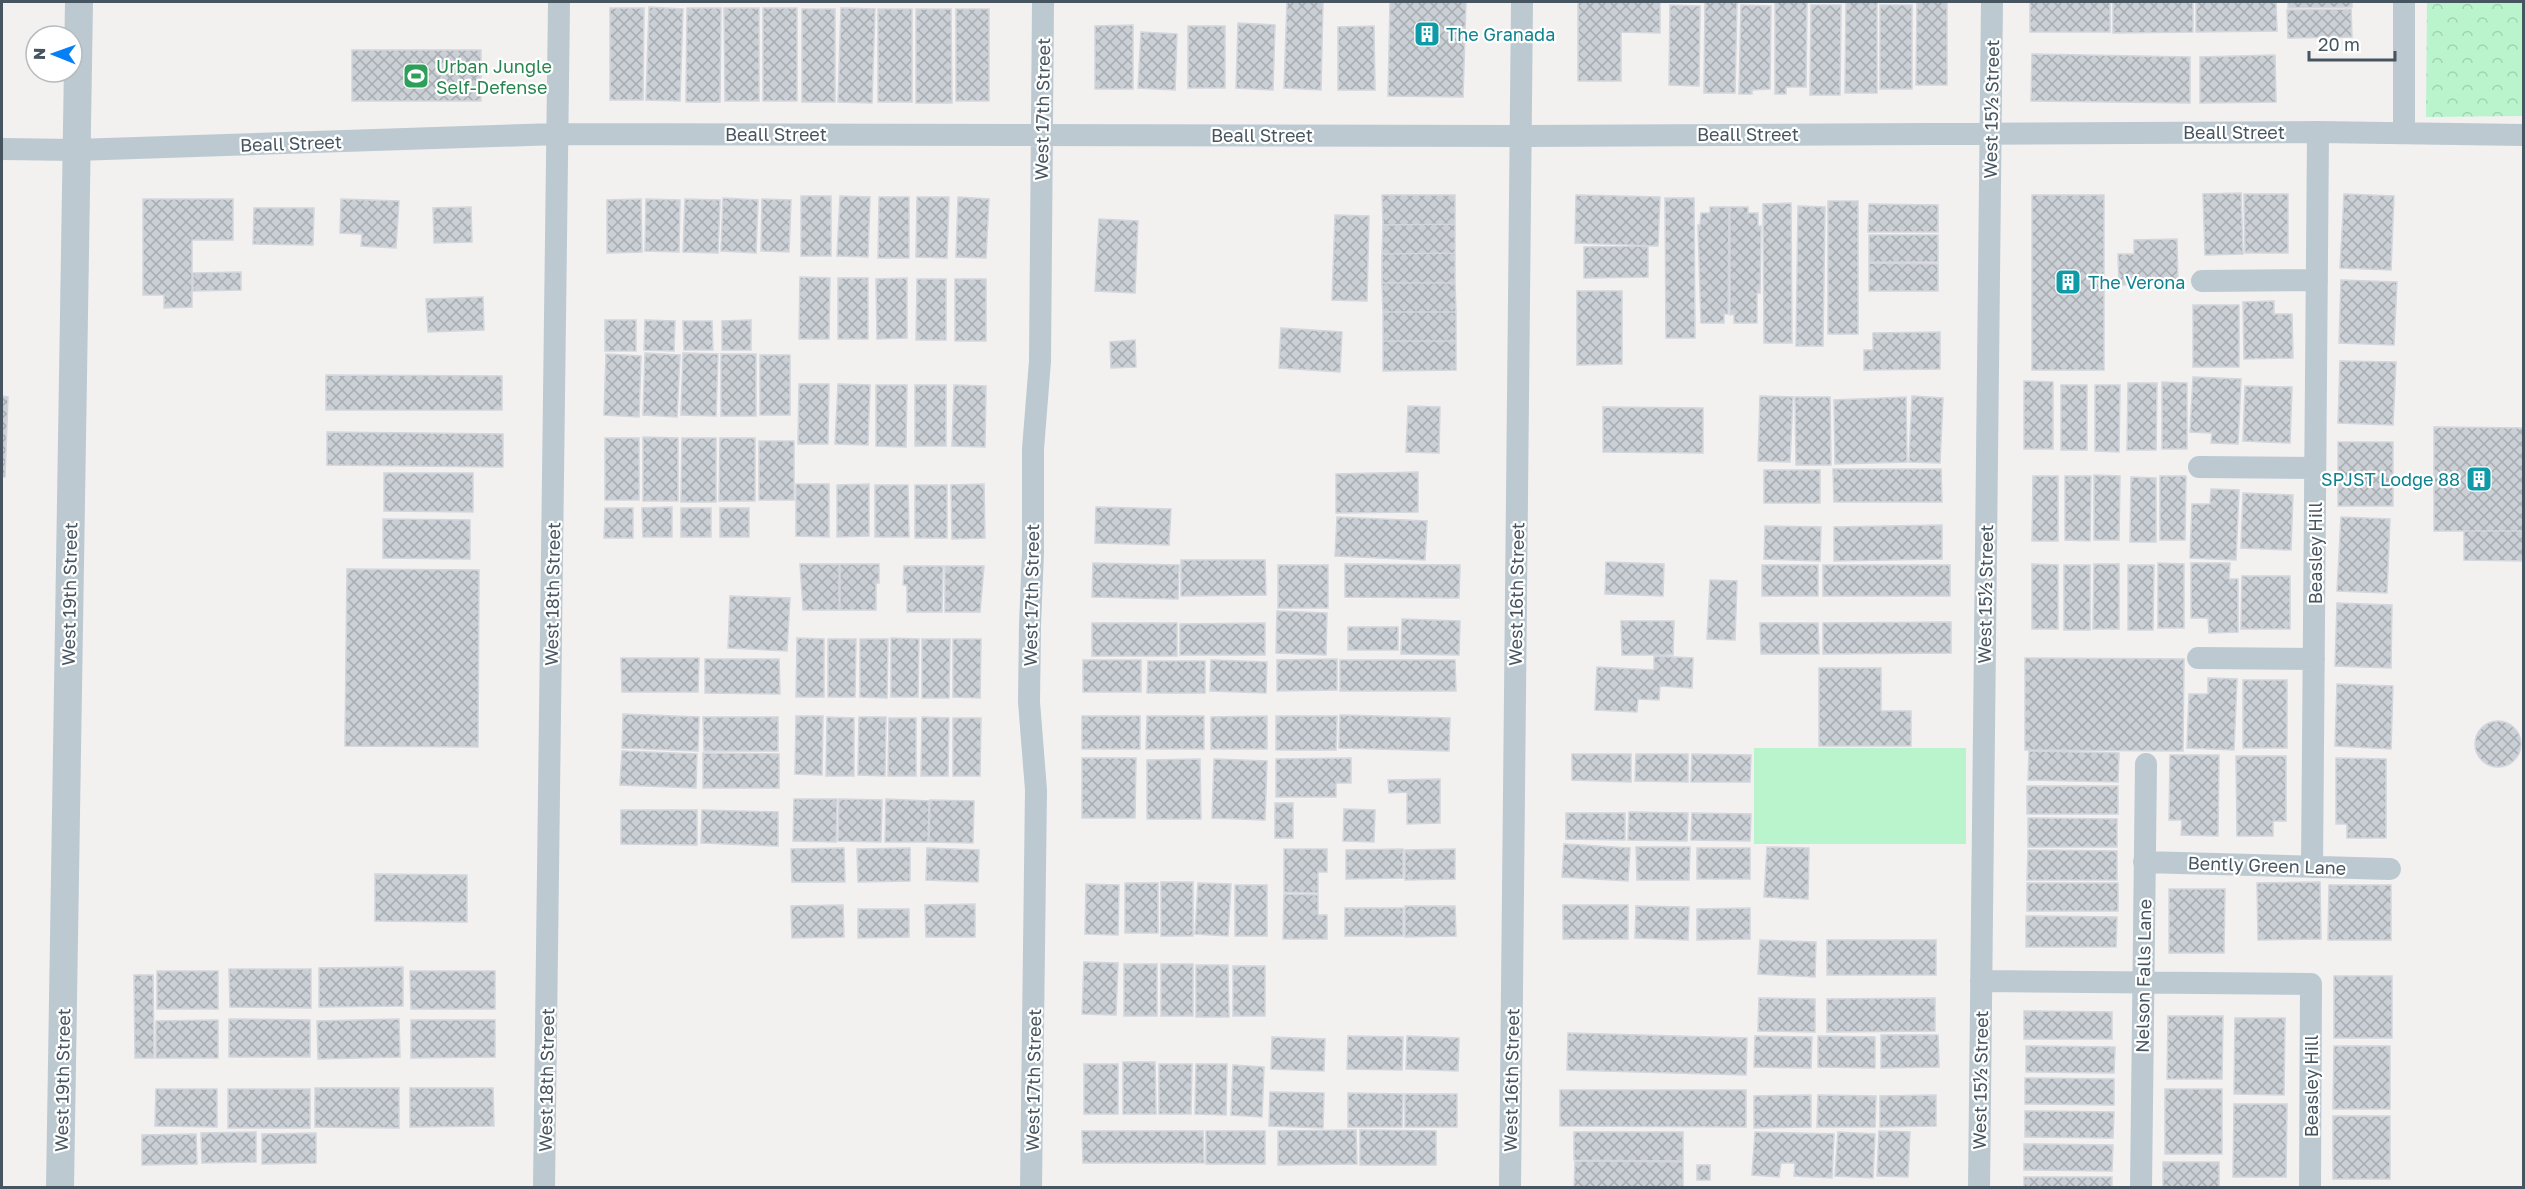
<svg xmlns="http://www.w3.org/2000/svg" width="2525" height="1189" font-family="'Golos Text',sans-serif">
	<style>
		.grass { fill: #baf4cd }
		.park { fill: url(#park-crowns) }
		.building { fill: url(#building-cross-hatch); stroke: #d3d6dc; stroke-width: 1.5 }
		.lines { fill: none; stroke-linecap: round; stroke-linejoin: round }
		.minor { stroke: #bcc9d1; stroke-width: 22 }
		.tertiary { stroke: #bcc9d1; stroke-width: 28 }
		.labels { text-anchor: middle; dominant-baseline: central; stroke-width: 4.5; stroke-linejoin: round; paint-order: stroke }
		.culture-label { font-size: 18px; fill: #0d838f; stroke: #fff; text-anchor: start }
		.leisure-label { font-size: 18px; fill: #27864d; stroke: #fff; text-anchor: start }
		.street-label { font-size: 18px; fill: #465560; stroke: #fff }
	</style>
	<defs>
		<pattern id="park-crowns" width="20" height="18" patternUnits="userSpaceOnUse" patternTransform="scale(1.5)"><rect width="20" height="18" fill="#baf4cd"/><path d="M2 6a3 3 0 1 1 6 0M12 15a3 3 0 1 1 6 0" fill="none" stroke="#a1d3b3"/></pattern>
		<pattern id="building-cross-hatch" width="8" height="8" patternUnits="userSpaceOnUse" patternTransform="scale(1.5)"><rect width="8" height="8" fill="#cbd0d6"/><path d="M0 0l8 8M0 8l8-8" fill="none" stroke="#a7acb1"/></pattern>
	</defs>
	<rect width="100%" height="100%" fill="#f3f0f0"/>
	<path class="grass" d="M1754 748H1966V844H1754Z"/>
	<path class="park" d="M2427 2H2523V116L2426 117Z"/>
	<path class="building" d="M1287 2H1323L1321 90 1284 88Z
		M1390 2H1466L1463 97 1388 96Z
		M1578 2H1660V33L1621 32V81H1578Z
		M1705 2H1737L1735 93H1704Z
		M1775 2H1807L1806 87H1786V94H1775Z
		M1846 2H1877V93H1845Z
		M1917 2H1947V85H1916Z
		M2030 2H2110V32H2030Z
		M2113 2H2193V32L2113 33Z
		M2196 2H2276L2277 31 2196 32Z
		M2288 2H2352V7L2288 8Z
		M1670 5 1700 6 1699 86 1669 85Z
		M1741 5 1771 6 1770 89 1752 90V94H1739Z
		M1811 5H1841L1840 95H1810Z
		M1880 5H1912V89H1880Z
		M649 7 683 9 680 101 646 100Z
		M610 8H644L643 100H610Z
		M687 8H721L720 102H686Z
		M724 8H759V101H725Z
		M763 8H797V101H763Z
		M841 8 875 9 872 103 838 102Z
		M802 9H835V102H802Z
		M878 9H912V102H878Z
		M916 9H951L952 103H916Z
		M956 9H989V101H956Z
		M2351 9 2352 37 2288 38 2287 10Z
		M1238 23 1275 25 1273 90 1236 88Z
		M1133 25V89H1095V26Z
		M1188 26H1225V88H1188Z
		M1374 26 1375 90H1338V27Z
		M1141 32 1177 34 1175 90 1138 88Z
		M352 50H481V101H352Z
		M2032 54 2190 57V103L2031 101Z
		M2275 55 2276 102 2200 103V57Z
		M2241 193 2243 254 2205 255 2203 194Z
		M2244 194H2288V253H2245Z
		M2344 194 2394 196 2391 270 2340 268Z
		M1382 195H1455V224L1383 225Z
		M1576 195 1660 197 1658 246 1575 243Z
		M2032 195H2104V370H2032Z
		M801 196H831V256H801Z
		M840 196 870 197 868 257 837 256Z
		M879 197H909V258H878Z
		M917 197H949L947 258 916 257Z
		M958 197 989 199 986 258 956 257Z
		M723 198 758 200 756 253 721 251Z
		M1665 198H1694L1695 338H1666Z
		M143 199H233V240H192V307L164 308V295H143Z
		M341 199 399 201 396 248 361 246 362 234 340 233Z
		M641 199 642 252 607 253V200Z
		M646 199 680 200 679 252 645 251Z
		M685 199 720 200 718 253 683 252Z
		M762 199 791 200 789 252 761 251Z
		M1828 201H1858V334H1828Z
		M1791 203 1792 343H1764L1763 204Z
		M1869 204 1938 205V232H1868Z
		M1798 206 1825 207 1823 346H1796Z
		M471 207 472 242 434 243 433 208Z
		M1710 207H1729L1728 314H1724V323H1701L1698 225H1700L1701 213H1710Z
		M1730 207H1748V213H1758V226H1761L1760 293H1757V323H1734V314L1730 315Z
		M254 208H314L313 245 253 244Z
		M1335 215 1369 216 1367 301 1332 300Z
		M1099 219 1138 221 1135 293 1095 291Z
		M1455 224V253L1382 254 1383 225Z
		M1869 235H1938V262H1869Z
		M2177 239 2178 284 2119 285 2118 254H2134V240Z
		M1648 246V277L1584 278V247Z
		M1455 253V283H1382V254Z
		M1869 263 1938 264V291H1869Z
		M241 272V290L193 291V273Z
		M800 277 830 278 829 339H799Z
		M838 278H868V339H838Z
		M907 278V338L877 339 876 279Z
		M917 279H946V340H916Z
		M955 279H986V341H955Z
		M2341 280 2397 282 2394 345 2339 343Z
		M1382 283H1455L1456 312H1383Z
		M1577 291H1622V364L1577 365Z
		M483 297 484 330 428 332 426 299Z
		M2274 301V314H2292L2293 358 2244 359 2243 302Z
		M2193 305H2239V367H2193Z
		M1383 312H1456V341H1383Z
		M605 320H636V351H605Z
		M645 320 675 321 674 351 644 350Z
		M751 320V350H722V321Z
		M683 321H712L713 350H684Z
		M1281 328 1342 332 1340 372 1279 368Z
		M1940 332V369L1864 370V350H1873V333Z
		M1135 340 1136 367 1111 368 1110 342Z
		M1383 341H1456V370L1383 371Z
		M645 353 680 355 677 417 643 415Z
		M683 353 718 354 716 416 681 415Z
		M606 354 641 356 639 417 604 415Z
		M721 354H756V416H721Z
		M760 355H790V415H760Z
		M2340 361 2396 362 2393 425 2338 423Z
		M326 375 502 376V410H326Z
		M2193 377 2241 379 2238 444 2211 443 2212 433 2190 432Z
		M2024 381 2053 382V449H2024Z
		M2162 382 2187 383V449H2162Z
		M2128 383H2157L2156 450H2127Z
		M799 384H829L828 444H798Z
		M838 384 870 385 868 445 835 444Z
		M876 385H907L906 447 876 446Z
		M915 385H946V446H915Z
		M954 385 986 386 985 447 952 446Z
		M2061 385H2087V450H2061Z
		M2095 385H2120L2119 452 2095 451Z
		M2245 386 2292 387 2290 443 2243 441Z
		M2 396 8 397 5 477H2Z
		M1760 396 1793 397 1790 462 1758 461Z
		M1912 396 1943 398 1940 463 1909 462Z
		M1795 397H1830L1831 465H1796Z
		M1906 397 1907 462 1835 464 1834 400Z
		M1408 406 1440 407 1439 453 1406 452Z
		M1603 407 1703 408V453L1603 452Z
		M2434 427 2524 428V531H2434Z
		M327 432 503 434V467L327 465Z
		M643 437 678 438V501H643Z
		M605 438H639V500H605Z
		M682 438H716V502H681Z
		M720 438H755V501H719Z
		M759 441H794V500H759Z
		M2338 442H2393V506H2338Z
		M1833 469H1941L1942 502H1834Z
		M1764 470H1820V503H1764Z
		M1418 472V512L1336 513V474Z
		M384 473H473V512L384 511Z
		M2094 475 2120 476 2119 540H2094Z
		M2033 476H2058V541H2032Z
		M2065 476H2091L2090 541 2065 540Z
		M2160 476H2186L2185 540H2160Z
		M2131 477 2156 478V542H2130Z
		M796 484H829V537L796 536Z
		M869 484V536L837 537V485Z
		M984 484 985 538 952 539 951 485Z
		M875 485H908L909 537H875Z
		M915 485H947V538H915Z
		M2211 489 2239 490 2236 560 2190 558 2192 504H2210Z
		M2243 493 2293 495 2291 550 2241 548Z
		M672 507V537H643L642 508Z
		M1096 507 1171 509 1169 545 1095 543Z
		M605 508H633V538H604Z
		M681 508H711V537H681Z
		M720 508H749V537H720Z
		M1337 517 1427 521 1425 560 1335 556Z
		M2341 517 2390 519 2387 593 2337 591Z
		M383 519 470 520V559L383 558Z
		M1942 525V559L1834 561V527Z
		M1765 526 1821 527 1820 561 1764 559Z
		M2464 531H2524V561L2464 560Z
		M1181 560H1265L1266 595 1181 596Z
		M1606 562 1664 564 1663 596 1605 594Z
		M1093 563 1179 565 1178 599 1092 597Z
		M2158 563 2184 564V628H2158Z
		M2191 563H2230L2229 579H2238V632L2209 633 2208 618H2191Z
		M800 564H839V610H803Z
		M840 564H879V583H876V610H840Z
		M1345 564 1460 565 1459 598 1345 597Z
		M2032 564 2058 565V629H2032Z
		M2094 564H2119V629H2093Z
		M1278 565H1328V608H1278Z
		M1762 565H1818V596H1762Z
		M1823 565H1950V596H1823Z
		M2064 565H2090V630H2064Z
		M2128 565H2154L2153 630H2128Z
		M904 566H943L942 612H907V585H903Z
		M945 566H984L980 612H945Z
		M347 569 479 570 478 747 345 746Z
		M2242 576H2290V629H2241Z
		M1710 580 1737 581 1735 640 1707 639Z
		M730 596 790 598 787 651 728 648Z
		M2337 603 2392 605 2391 668 2335 666Z
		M1277 611 1327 613 1326 655 1276 653Z
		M1402 619 1460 621 1459 655 1401 654Z
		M1621 621H1674L1673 655H1622Z
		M1951 622V653L1823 654V623Z
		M1092 623H1177V656H1092Z
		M1265 623V655H1180V624Z
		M1760 623H1818L1819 654H1761Z
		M1348 627H1398V650H1348Z
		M797 638 824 639V697H796Z
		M891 638 919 639 918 697H891Z
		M828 639H856L855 697H828Z
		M860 639H888L887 698 860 697Z
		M922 639H950L949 698H922Z
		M953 639H981L980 698 953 697Z
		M1654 656 1693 658 1692 688 1660 686 1659 700 1638 699 1637 712 1595 710 1597 667 1654 670Z
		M621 658H699L698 692H622Z
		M2025 658 2184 659 2183 751 2025 750Z
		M705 659H779L780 694 705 693Z
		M1337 659V690L1277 691V660Z
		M1083 660H1141V692H1083Z
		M1211 660 1267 662 1266 693 1210 691Z
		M1340 660H1455L1456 691H1340Z
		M1148 661H1205V693H1147Z
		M1819 668H1881V711H1911V746H1819Z
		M2208 678 2237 679 2234 750 2187 748 2189 694H2208Z
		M2243 680H2287V748H2243Z
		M2337 684 2393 686 2391 749 2335 746Z
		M623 714 699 717 698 751 622 748Z
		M1340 715 1450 718 1449 751 1339 748Z
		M796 716H823L822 775 795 774Z
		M1082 716H1140V749H1082Z
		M1147 716H1204V749H1146Z
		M1267 716V749H1211V717Z
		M1276 716H1337L1336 750H1276Z
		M703 717H778V751H704Z
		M827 717 854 718V776H826Z
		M859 717H886L885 776 858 775Z
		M922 717 949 718 948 776H921Z
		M889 718H916V776H888Z
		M953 718H981L980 776H953Z
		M2475 744a23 23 0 1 1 46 0a23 23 0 1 1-46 0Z
		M622 751 697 754 696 788 620 785Z
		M2029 751 2119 753 2118 782 2028 780Z
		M703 753 779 754V788H703Z
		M1572 754H1631V782L1572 780Z
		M1636 754H1688V782L1635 781Z
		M1692 754 1751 755 1750 782H1691Z
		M2170 755H2219L2218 836 2181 835 2182 820H2169Z
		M2236 756H2286V821H2273V836H2237Z
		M1082 758H1136L1135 818H1082Z
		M1351 758V783H1336V797H1276V759Z
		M2336 758 2386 759V838H2347V824H2336Z
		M1200 759 1201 819H1147V760Z
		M1214 759 1267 761 1265 820 1212 818Z
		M1440 779V823L1407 824V792L1389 793 1388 780Z
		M2027 786H2118V814H2027Z
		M794 799H837L836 842 793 841Z
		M839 799 882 800 881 842 838 841Z
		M886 799 929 801 928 842H885Z
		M930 800 974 801 973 843 929 842Z
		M1275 803H1293V838H1275Z
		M1344 809 1375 810 1374 842 1343 841Z
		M621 810H697V845L621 844Z
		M702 810 778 812V846L701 843Z
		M1629 812 1688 813 1687 841 1628 840Z
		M1566 813H1625V840L1566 839Z
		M1692 813 1751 814 1750 841 1691 840Z
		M2028 818 2117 819V847H2028Z
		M1564 844 1630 848 1628 881 1562 877Z
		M1636 847H1690L1689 880H1637Z
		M1767 847 1809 848 1808 899 1764 897Z
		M844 848 845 882H792L791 849Z
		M910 848V881L858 882 857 849Z
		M927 848 979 850 978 882 926 880Z
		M1697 848H1750V879H1697Z
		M1284 849H1327V872H1318V893L1284 892Z
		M1403 849V878L1346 879V850Z
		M1455 849V879L1405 880V850Z
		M2028 850 2117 851V880H2027Z
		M375 874 467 875V922L375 921Z
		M1161 882H1193V936H1161Z
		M2320 882 2321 939 2258 940 2257 883Z
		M1125 883H1158V933H1125Z
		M1198 883 1231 884 1228 936 1195 934Z
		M2027 883H2118V911H2027Z
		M1086 884 1119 885 1118 935 1085 934Z
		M1235 885H1267V936H1235Z
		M2329 885H2391V940H2328Z
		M2169 889H2225L2224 953H2169Z
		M1284 894 1318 895V915H1327V939H1283Z
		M975 904V937H926L925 905Z
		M843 905 844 937 792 938 791 906Z
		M1563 905H1628V939H1563Z
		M1405 906H1455L1456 936 1405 937Z
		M1636 906 1689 907 1688 940 1635 938Z
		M1345 908H1403V936H1345Z
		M1750 908V939L1697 940V909Z
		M858 909H909V937L858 938Z
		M2026 916 2117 917 2116 947H2026Z
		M1760 940 1816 942 1815 977 1758 974Z
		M1827 940H1936V975H1827Z
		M1084 962 1118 963 1116 1015 1082 1014Z
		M1124 964H1157V1016H1124Z
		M1161 964H1193V1016H1161Z
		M1196 965H1228L1229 1017H1196Z
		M1233 966H1265V1016H1233Z
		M403 967V1006L319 1007V968Z
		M229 969H311V1008L230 1007Z
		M157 971H218V1009H157Z
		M410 971H495V1009H411Z
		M134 975H153L154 1058H135Z
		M2334 976H2392V1038H2334Z
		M1759 998 1815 999V1032L1758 1031Z
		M1935 998V1031L1827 1032V999Z
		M2024 1011 2112 1012V1039H2024Z
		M2168 1016H2223L2222 1079H2167Z
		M2235 1018H2285L2284 1095 2234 1094Z
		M229 1019 310 1020V1057H229Z
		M399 1019 400 1057 318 1059 317 1021Z
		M218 1020V1058H156V1021Z
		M411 1020H495V1057L411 1058Z
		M1568 1033 1747 1038 1746 1075 1567 1070Z
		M1881 1035H1938L1939 1067 1881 1068Z
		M1348 1036 1403 1037 1402 1070 1347 1069Z
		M1407 1036 1459 1038 1458 1071 1406 1069Z
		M1755 1036 1812 1037 1811 1068 1754 1067Z
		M1818 1036 1875 1037V1068L1818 1067Z
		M1272 1037 1325 1039 1324 1071 1271 1069Z
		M2026 1046 2115 1047 2114 1073 2026 1072Z
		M2334 1046H2390V1109H2333Z
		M1123 1062H1155L1156 1114H1123Z
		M1084 1064H1118V1114H1084Z
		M1159 1064H1192L1191 1114H1159Z
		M1196 1064H1227L1226 1115 1195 1114Z
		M1233 1065 1264 1067 1262 1117 1231 1115Z
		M2025 1078 2114 1079V1105L2025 1104Z
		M315 1088H399V1128L315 1127Z
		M410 1088H493L494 1126 410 1127Z
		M156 1089H217V1127L155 1126Z
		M228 1089H310V1128H228Z
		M2165 1089H2222V1154H2165Z
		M1560 1090H1746V1127L1560 1126Z
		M1270 1092 1324 1093 1323 1128 1269 1126Z
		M1348 1093 1403 1094 1402 1127H1348Z
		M1405 1094H1457V1127H1405Z
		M1811 1095V1127L1754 1128V1096Z
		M1818 1095 1876 1096 1875 1127H1817Z
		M1936 1095V1126L1880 1127V1096Z
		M2234 1104H2287L2286 1177H2233Z
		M2025 1111 2114 1112 2113 1138 2025 1137Z
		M2333 1116H2390V1179H2333Z
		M1356 1130 1357 1164 1278 1165V1131Z
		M1360 1130 1436 1131V1165H1360Z
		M1082 1131H1203L1204 1163H1083Z
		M1206 1131H1265V1164H1206Z
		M1879 1131 1910 1132 1908 1177 1877 1176Z
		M256 1132V1162L202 1163 201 1133Z
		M1574 1132H1683V1161L1574 1160Z
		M1755 1132 1834 1134 1832 1178 1794 1176 1795 1163H1781L1779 1177 1752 1175Z
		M1838 1132 1875 1134 1873 1178 1835 1176Z
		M316 1133V1163L262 1164V1134Z
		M196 1134 197 1164 142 1165V1135Z
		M2024 1144 2113 1145 2112 1171 2024 1170Z
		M1575 1161 1683 1162V1188H1574Z
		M2163 1162H2219V1188H2163Z
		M1697 1165H1710V1180H1697Z
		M2024 1177H2112V1188H2024Z"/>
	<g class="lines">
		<path class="minor" d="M2404 133V2
			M2 149 76 150 557 134 1520 136 2318 132 2524 135
			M2202 281 2317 280
			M2199 467 2315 468
			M2198 658 2314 659
			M2144 862 2390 869
			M2312 867 2318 132
			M1981 981 2311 984 2310 1188
			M544 1188 559 2
			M1031 1188 1036 790 1029 702 1030 625 1033 552V449L1040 361 1043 2
			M1510 1188 1522 2
			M1979 1188 1992 2
			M2141 1188 2146 764"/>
		<path class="tertiary" d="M60 1188 79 2"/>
	</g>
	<defs>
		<g id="building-square" transform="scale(1.35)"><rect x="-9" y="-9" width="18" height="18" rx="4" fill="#0f9aa8" stroke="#fff"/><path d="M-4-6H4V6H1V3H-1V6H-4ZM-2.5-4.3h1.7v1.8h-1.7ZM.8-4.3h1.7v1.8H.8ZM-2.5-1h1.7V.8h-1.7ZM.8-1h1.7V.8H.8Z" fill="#fff"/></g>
		<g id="stadium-square" transform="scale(1.35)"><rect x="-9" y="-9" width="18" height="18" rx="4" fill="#2e9e5b" stroke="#fff"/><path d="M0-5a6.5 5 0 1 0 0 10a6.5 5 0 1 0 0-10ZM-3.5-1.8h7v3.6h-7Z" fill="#fff"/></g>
	</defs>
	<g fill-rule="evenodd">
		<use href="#building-square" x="1427" y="34"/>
		<use href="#stadium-square" x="416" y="76"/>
		<use href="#building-square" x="2068" y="282"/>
		<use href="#building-square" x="2479" y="479"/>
	</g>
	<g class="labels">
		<g class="culture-label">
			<text x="1446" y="34">The Granada</text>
			<text x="2088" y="282">The Verona</text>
			<text x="2460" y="479" text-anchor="end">SPJST Lodge 88</text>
		</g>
		<g class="leisure-label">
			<text x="436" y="66">Urban Jungle<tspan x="436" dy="21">Self-Defense</tspan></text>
		</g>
		<g class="street-label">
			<text transform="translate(1042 109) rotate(-89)">West 17th Street</text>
			<text transform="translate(1991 109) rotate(-89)">West 15½ Street</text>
			<text x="2234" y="132">Beall Street</text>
			<text x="776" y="134">Beall Street</text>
			<text x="1748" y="134">Beall Street</text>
			<text x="1262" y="135">Beall Street</text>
			<text transform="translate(291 143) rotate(-2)">Beall Street</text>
			<text transform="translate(2315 553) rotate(-90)">Beasley Hill</text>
			<text transform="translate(69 594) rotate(-89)">West 19th Street</text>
			<text transform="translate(552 594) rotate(-89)">West 18th Street</text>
			<text transform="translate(1516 594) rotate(-89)">West 16th Street</text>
			<text transform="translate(1985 594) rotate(-89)">West 15½ Street</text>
			<text transform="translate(1031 595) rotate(-89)">West 17th Street</text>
			<text transform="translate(2267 865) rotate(2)">Bently Green Lane</text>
			<text transform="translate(2143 976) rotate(-89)">Nelson Falls Lane</text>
			<text transform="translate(62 1080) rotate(-89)">West 19th Street</text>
			<text transform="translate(546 1080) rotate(-89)">West 18th Street</text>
			<text transform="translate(1033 1080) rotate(-89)">West 17th Street</text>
			<text transform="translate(1511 1080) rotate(-89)">West 16th Street</text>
			<text transform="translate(1980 1080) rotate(-89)">West 15½ Street</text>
			<text transform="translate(2311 1086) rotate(-90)">Beasley Hill</text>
		</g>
	</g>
	<rect width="2525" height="1189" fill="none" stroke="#465560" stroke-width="6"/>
	<g transform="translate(54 54) rotate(271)"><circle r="28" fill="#ffffff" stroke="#b5bbbf" stroke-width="1.5"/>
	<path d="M0-4.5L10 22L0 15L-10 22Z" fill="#067ff6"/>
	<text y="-9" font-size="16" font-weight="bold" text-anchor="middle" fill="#465560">N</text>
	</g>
	<path d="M2309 51v9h86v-9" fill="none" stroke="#465560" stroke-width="3"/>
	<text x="2318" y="51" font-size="18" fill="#465560" stroke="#ffffff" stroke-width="4.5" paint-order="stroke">20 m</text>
</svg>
